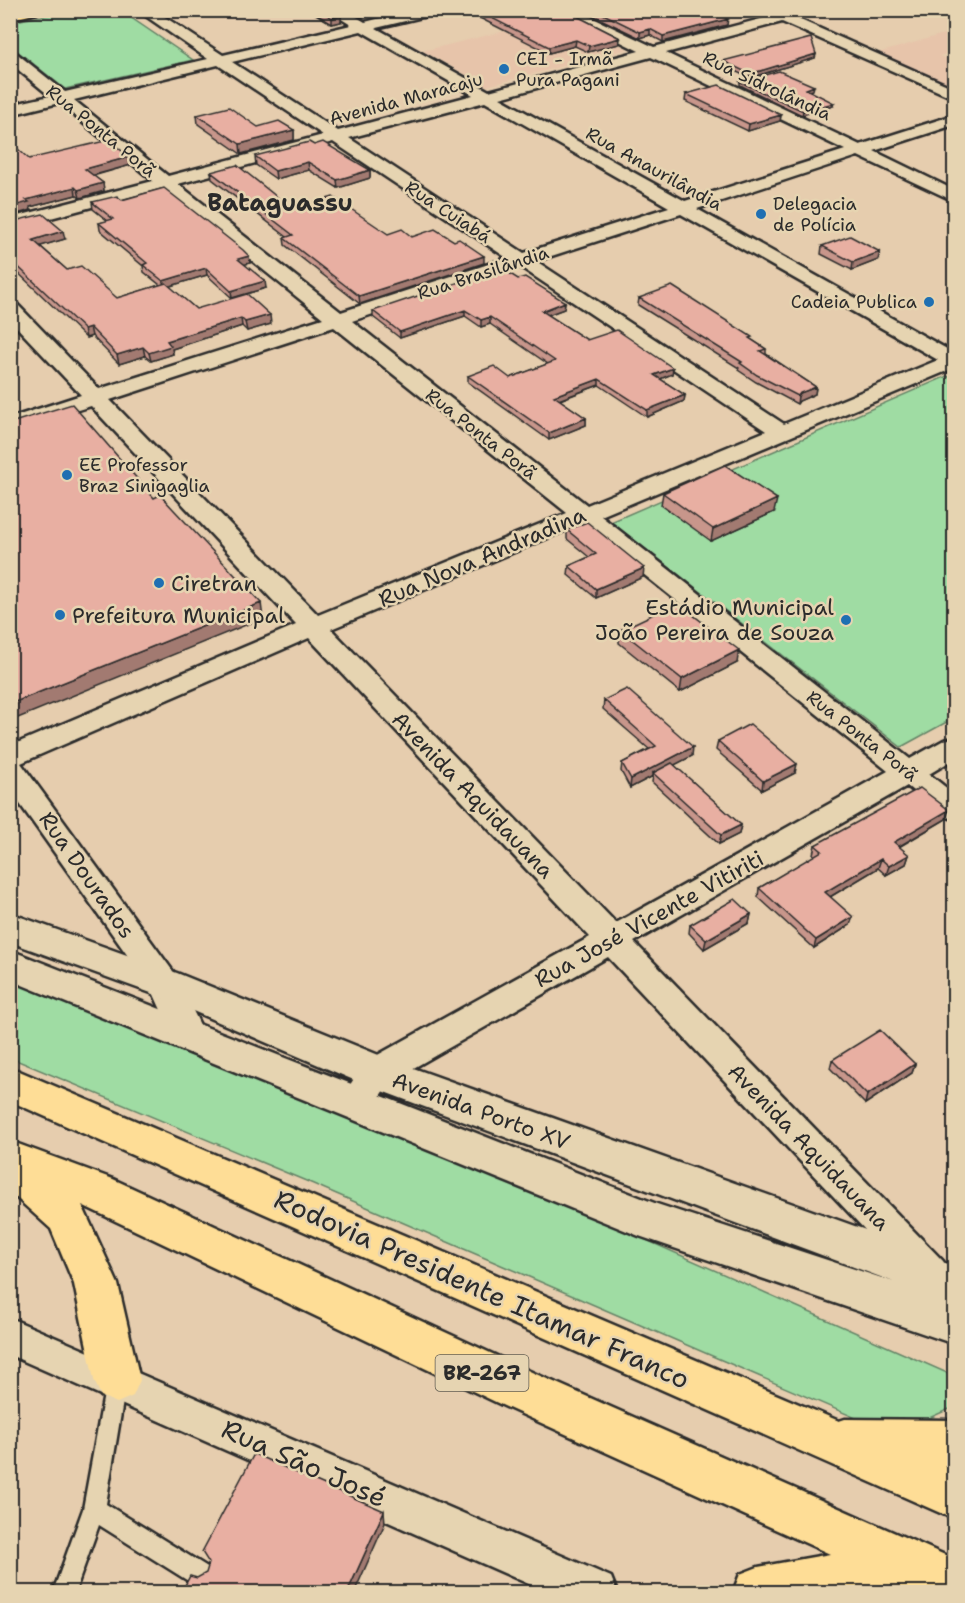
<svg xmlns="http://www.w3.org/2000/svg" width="965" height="1603" font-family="'Shantell Sans',sans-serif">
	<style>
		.built { fill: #e7c4aa }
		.green { fill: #9fdca3; stroke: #658467; stroke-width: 1.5 }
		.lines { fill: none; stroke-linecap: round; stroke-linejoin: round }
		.lane-casing { stroke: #2b2b2b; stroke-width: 5 }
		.street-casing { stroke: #2b2b2b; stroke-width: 5 }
		.secondary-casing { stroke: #2b2b2b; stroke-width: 5 }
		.primary-casing { stroke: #2b2b2b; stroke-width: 5 }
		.highway-casing { stroke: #2b2b2b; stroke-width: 5 }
		.lane { fill: #e6d4b1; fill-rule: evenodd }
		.street { fill: #e6d4b1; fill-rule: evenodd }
		.secondary { fill: #e6d4b1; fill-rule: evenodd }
		.primary { fill: #fedd96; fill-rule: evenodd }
		.highway { fill: #fedd96; fill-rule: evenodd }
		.wall { fill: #c8968b; stroke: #2b2b2b; stroke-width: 1.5 }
		.shaded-wall { fill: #a27a71; stroke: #2b2b2b; stroke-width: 1.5 }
		.building { fill: #e8afa2; stroke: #2b2b2b; stroke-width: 1.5 }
		.poi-dot { fill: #1f6fb2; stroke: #e6d4b1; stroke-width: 2 }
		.labels { text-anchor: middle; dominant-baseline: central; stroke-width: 5; stroke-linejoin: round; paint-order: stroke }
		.far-poi-label { font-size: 18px; fill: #2b2b2b; stroke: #e6d4b1; text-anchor: start }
		.far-street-label { font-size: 18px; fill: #2b2b2b; stroke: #e6d4b1 }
		.shield { fill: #e6d4b1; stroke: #635e53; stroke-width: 1.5 }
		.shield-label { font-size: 21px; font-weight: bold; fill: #2b2b2b }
		.street-label { font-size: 22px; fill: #2b2b2b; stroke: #e6d4b1 }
		.poi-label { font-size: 22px; fill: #2b2b2b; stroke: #e6d4b1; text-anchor: start }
		.far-district-label { font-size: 24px; font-weight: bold; fill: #2b2b2b; stroke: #e6d4b1 }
		.near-street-label { font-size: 27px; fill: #2b2b2b; stroke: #e6d4b1 }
	</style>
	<rect width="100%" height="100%" fill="#e6cdae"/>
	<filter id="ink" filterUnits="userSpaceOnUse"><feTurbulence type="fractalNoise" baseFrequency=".0167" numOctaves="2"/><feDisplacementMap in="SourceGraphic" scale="12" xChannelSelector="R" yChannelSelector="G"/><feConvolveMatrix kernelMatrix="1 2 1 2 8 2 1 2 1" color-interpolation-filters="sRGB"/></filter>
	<g filter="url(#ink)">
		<path class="built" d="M562 17 628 49 487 86 423 51Z
			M954 31V51L939 56 954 62V88L875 54Z"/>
		<path class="green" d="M68 11H121L193 60 65 89 11 46 10 22Z
			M947 376 954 380V718L901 747 611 522Z
			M10 975 277 1077 954 1376V1407L893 1434 311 1183 11 1058Z"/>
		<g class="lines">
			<g class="lane-casing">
				<path id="lane" d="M116 1373 123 1376 126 1383 106 1504 209 1568 212 1576 209 1584 201 1587 193 1584 99 1525 75 1592H53L83 1509 106 1383 109 1376Z"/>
			</g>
			<g class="street-casing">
				<path id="street" d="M137 10H154L223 55 351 25 327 10H345L365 22 414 10H441L439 13 376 28 489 91 639 51 557 10H576L654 47 772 16 773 12C786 9 802 10 817 10L796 18 954 88V97L949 96 782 22 666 53 860 145 954 115V125L874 151 954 190V201L858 156 697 209 954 353V368L601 516 910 759 944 740 954 738V759L929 774 954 794V819L944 816 907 786 634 942 943 1261 949 1273 943 1285 930 1291 917 1285 608 957 389 1082C376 1101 369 1123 343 1113L338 1103 365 1062 590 937 309 638 21 763 175 974 204 1033 200 1043 188 1047 176 1043 152 990 10 790V746L296 625 91 406 10 431V418L81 395 10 320V302L17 304 99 389 323 318 162 188 10 229V218L153 181 59 103 10 115V105L50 96 10 63V51L15 52 65 92 208 59ZM361 31 473 95 338 131 232 62ZM651 57 845 150 685 201 500 98ZM218 65 323 135 168 176 74 100ZM485 102 669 207 524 253 349 138ZM333 142 507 258 341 312 178 184ZM681 214 938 360 784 424 536 261ZM519 266 766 431 587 505 352 321ZM334 327 567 513 318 615 110 400ZM581 524 888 771 616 923 331 629Z
					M10 1318 611 1577 617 1592H547L10 1355Z"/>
			</g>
			<g class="secondary-casing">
				<path id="secondary" d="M940 10H954V18Z
					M10 913 177 973 391 1060 888 1238 954 1267V1344L639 1236 10 980V950L657 1204 894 1282 363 1084 151 993 10 942Z"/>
			</g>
			<g class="primary-casing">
				<path id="primary" d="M10 10H39L37 13 10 20Z"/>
			</g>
			<g class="highway-casing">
				<path id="highway" d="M10 1067 839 1421 845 1419 954 1420V1466H944L954 1471V1519L10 1101Z
					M10 1141 113 1179 536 1374 954 1559V1592C932 1592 910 1588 889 1592H733L740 1574 758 1567 830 1554 504 1406 82 1205 118 1284 140 1380 133 1396 117 1403 101 1396 94 1380 74 1284 51 1229 10 1192Z"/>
			</g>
			<use href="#lane" class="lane"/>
			<use href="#street" class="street"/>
			<use href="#secondary" class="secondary"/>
			<use href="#primary" class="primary"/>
			<use href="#highway" class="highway"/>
		</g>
		<path class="wall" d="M309 10H333L341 16V22L332 24Z
			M350 10H391L361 17Z
			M464 10H565L620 38 619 44 588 52 575 46 549 53Z
			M582 10H710L727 25 663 42 650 35 640 38Z
			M816 54 815 58 749 78 723 65V61Z
			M740 82 813 90 810 91 833 106 802 115 740 85Z
			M686 94 781 115 780 121 748 131 685 101Z
			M197 115 258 127 294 130V140L241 154 198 124Z
			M314 145 370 170V178L338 188 309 170 276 179 256 165 255 156Z
			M129 157 131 165 93 176 103 183 104 191 80 198 76 195 30 207 31 210 10 216 29 159Z
			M211 172 292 209 388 234 454 241 484 263 360 304 285 245 284 238 287 237 212 179Z
			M122 200 249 256 250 263 244 264 266 288 232 298 207 275 169 286 196 309 271 324 247 331 242 326 172 349 173 354 151 361 145 356 119 364 92 336 86 338 10 265V222L65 239 40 246 67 270 117 298 160 285 144 272 143 266 100 230 99 223 108 221 93 209 92 202Z
			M822 246 878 260 852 270 821 254Z
			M518 279 565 302 564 309 548 315 587 340 673 368 672 374 660 379 685 395 684 401 647 417 599 385 560 400 586 418V425L549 440 468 382V376L510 378 548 364 490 324 481 327 465 316 400 338 373 317V311Z
			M639 298 752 340 766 349V354L816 387 815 394 799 401 797 404 756 382 738 370 739 368 638 305Z
			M663 493 774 512 711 541 661 505Z
			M567 530 643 577 596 598 568 575 569 566 589 557 567 539Z
			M620 630 737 663 680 692 619 643Z
			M604 700 692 756 674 765 741 825 739 834 719 844 652 782 653 776 630 788 621 771 622 763 649 749 603 709Z
			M718 741 795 773 762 790 716 750Z
			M946 819 899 847 909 855 906 864 886 875 878 868 830 897 850 925 814 948 758 897 759 888 815 856 813 854 815 845Z
			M751 914 749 923 704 949 689 933 690 925Z
			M832 1060 915 1064 912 1073 865 1104 830 1068Z"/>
		<path class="shaded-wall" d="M364 10H391L361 17V11Z
			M341 16V22L332 24V18Z
			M728 19 727 25 663 42V36Z
			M650 29V35L640 38V32Z
			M620 38 619 44 588 52 589 46Z
			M576 40 575 46 549 53V47Z
			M816 54 815 58 749 78 750 74Z
			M814 86 813 90 805 92 806 89Z
			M834 103 833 106 802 115 803 111Z
			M781 115 780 121 748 131 749 124Z
			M294 130V140L241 154 240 144Z
			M129 157 131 165 87 177 85 169Z
			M308 162 309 170 276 179 275 171Z
			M370 170V178L338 188 337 180Z
			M103 183 104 191 80 198 78 190Z
			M75 187 76 195 30 207 31 210 10 216V207L26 200Z
			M63 231 65 239 34 248 33 240Z
			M880 252 878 260 852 270 853 262Z
			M249 256 250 263 238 266V259Z
			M484 256V263L360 304 359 296Z
			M206 268 207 275 164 288 163 281Z
			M265 281 266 288 232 298 231 291Z
			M565 302 564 309 542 317V311Z
			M465 310V316L400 338V332Z
			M270 315 271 324 247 331 245 322Z
			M490 317V324L481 327V320Z
			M241 318 242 326 172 349 173 354 151 361 149 353 167 341Z
			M90 327 92 336 86 338 84 329Z
			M143 347 145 356 119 364 117 355Z
			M673 368 672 374 653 382 654 375Z
			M599 379V385L553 402 554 396Z
			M816 387 815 394 799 401 797 404 798 396 800 393Z
			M685 395 684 401 647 417V410Z
			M586 418V425L549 440V433Z
			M777 499 774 512 711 541 713 529Z
			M644 568 643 577 596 598V589Z
			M261 603 263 618 13 720 10 711V704Z
			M739 650 737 663 680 692 682 679Z
			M693 747 692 756 655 775 653 773V776L630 788 631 779Z
			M797 764 795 773 762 790 763 781Z
			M949 810 946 819 891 851 894 842Z
			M741 825 739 834 719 844 721 835Z
			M909 855 906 864 886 875 889 866Z
			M881 859 878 868 823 901 825 892Z
			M751 914 749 923 704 949 706 940Z
			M853 917 850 925 814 948 816 940Z
			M915 1064 912 1073 865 1104 867 1095Z
			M384 1511 385 1523 354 1593H347Z"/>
		<path class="building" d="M319 10H333L341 16 332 18Z
			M476 10H565L620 38 589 46 576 40 549 47Z
			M595 10H710L728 19 663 36 650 29 640 32Z
			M811 38 816 54 750 74 723 61Z
			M779 71 814 86 806 89 834 103 803 111 740 82Z
			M719 85 781 115 749 124 686 94Z
			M229 107 258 127 279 121 294 130 240 144 197 115Z
			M109 140 129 157 85 169 103 183 78 190 75 187 26 200 29 202 10 207V142L29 159Z
			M309 142 314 145 323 142 370 170 337 180 308 162 275 171 255 156Z
			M237 165 292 209 333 197 388 234 402 229 412 237 435 229 454 241 459 239 484 256 359 296 284 238 293 235 211 172Z
			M164 188 243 250 249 256 238 259 265 281 231 291 206 268 163 281 143 265 147 263 99 223 113 219 92 202 117 196 122 200Z
			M43 214 63 231 33 240 67 270 81 266 117 298 166 283 196 309 247 294 270 315 245 322 241 318 167 341 171 346 149 353 143 347 117 355 90 327 84 329 10 259V222Z
			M850 236 880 252 853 262 822 246Z
			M501 268 518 279 525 277 565 302 542 311 587 340 617 330 673 368 654 375 685 395 647 410 599 379 554 396 586 418 549 433 468 376 494 366 510 378 555 361 490 317 481 320 465 310 400 332 373 311Z
			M672 286 752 337 749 338 766 349 760 351 816 387 800 393 798 396 757 375 740 363 742 362 639 298Z
			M72 404 154 498 160 495 261 603 10 704V423Z
			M725 465 777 499 713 529 663 493Z
			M587 522 644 568 596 589 569 566 596 554 567 530Z
			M677 603 739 650 682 679 620 630Z
			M627 689 693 747 631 779 622 763 656 746 604 700Z
			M750 724 797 764 763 781 718 741Z
			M672 763 741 825 721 835 653 773Z
			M920 788 949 810 894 842 909 855 889 866 881 859 825 892 853 917 816 940 759 888 822 851 815 845Z
			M735 899 751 914 706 940 690 925Z
			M880 1030 915 1064 867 1095 832 1060Z
			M254 1454 384 1511 347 1593H181L190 1576 197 1578 206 1573 209 1563 202 1552Z"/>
	</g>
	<g class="poi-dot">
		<circle cx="504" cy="69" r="6"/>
		<circle cx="761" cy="214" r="6"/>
		<circle cx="929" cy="302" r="6"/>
		<circle cx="67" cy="475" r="6"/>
		<circle cx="159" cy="583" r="6"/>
		<circle cx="60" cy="615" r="6"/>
		<circle cx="846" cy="620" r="6"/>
	</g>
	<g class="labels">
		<g class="far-poi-label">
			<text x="516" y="59">CEI - Irmã<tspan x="516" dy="21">Pura Pagani</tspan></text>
			<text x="773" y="204">Delegacia<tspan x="773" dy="21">de Polícia</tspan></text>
			<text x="917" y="302" text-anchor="end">Cadeia Publica</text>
			<text x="79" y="465">EE Professor<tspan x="79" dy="21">Braz Sinigaglia</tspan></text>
		</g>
		<g class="far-street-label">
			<text transform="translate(767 86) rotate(25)">Rua Sidrolândia</text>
			<text transform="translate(406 99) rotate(-15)">Avenida Maracaju</text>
			<text transform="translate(101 131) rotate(39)">Rua Ponta Porã</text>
			<text transform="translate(654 169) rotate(29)">Rua Anaurilândia</text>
			<text transform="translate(448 212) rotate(33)">Rua Cuiabá</text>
			<text transform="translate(483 273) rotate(-18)">Rua Brasilândia</text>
			<text transform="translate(481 434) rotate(38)">Rua Ponta Porã</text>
			<text transform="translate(862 736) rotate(38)">Rua Ponta Porã</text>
		</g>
		<rect class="shield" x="435.5" y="1355" width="93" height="36" rx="4.5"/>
		<g class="shield-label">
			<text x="482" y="1373">BR-267</text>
		</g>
		<g class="street-label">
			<text transform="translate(482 557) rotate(-23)">Rua Nova Andradina</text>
			<text transform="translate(473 795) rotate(46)">Avenida Aquidauana</text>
			<text transform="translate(87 875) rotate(55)">Rua Dourados</text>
			<text transform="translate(649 919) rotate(-29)">Rua José Vicente Vitiriti</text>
			<text transform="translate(481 1111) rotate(20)">Avenida Porto XV</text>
			<text transform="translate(809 1147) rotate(46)">Avenida Aquidauana</text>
		</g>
		<g class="poi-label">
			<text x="171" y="583">Ciretran</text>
			<text x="834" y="607" text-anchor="end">Estádio Municipal<tspan x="834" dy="25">João Pereira de Souza</tspan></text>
			<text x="72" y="615">Prefeitura Municipal</text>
		</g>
		<g class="far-district-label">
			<text x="280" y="203">Bataguassu</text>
		</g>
		<g class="near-street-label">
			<text transform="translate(482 1289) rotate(24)">Rodovia Presidente Itamar Franco</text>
			<text transform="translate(304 1463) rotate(24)">Rua São José</text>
		</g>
	</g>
	<rect width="965" height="1603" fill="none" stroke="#e6d4b1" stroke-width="36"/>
	<rect x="18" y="18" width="929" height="1567" fill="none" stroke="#2b2b2b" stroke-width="2" filter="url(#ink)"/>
</svg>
